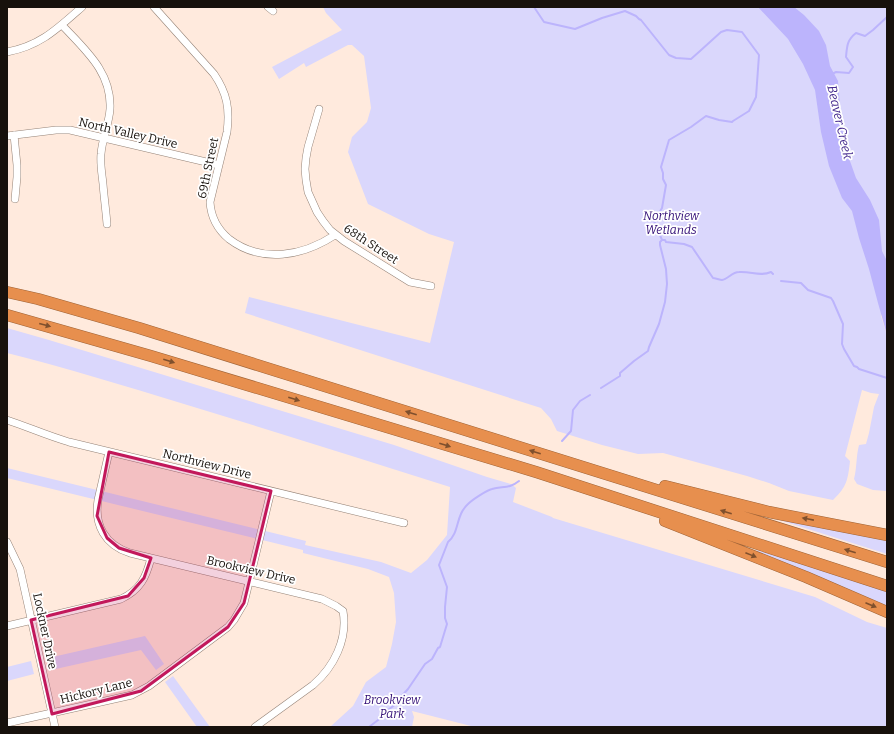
<svg xmlns="http://www.w3.org/2000/svg" width="894" height="734" font-family="Bitter,serif">
	<style>
		.green { fill: #dad7fc }
		.water { fill: #bcb4fc }
		.lines { fill: none; stroke-linecap: round; stroke-linejoin: round }
		.stream { stroke: #bcb4fc; stroke-width: 2 }
		.minor-casing { stroke: #958377; stroke-width: 8 }
		.highway-casing { stroke: #9e6337; stroke-width: 12 }
		.minor { stroke: #fff; stroke-width: 7 }
		.highway { stroke: #e78f4e; stroke-width: 11 }
		.oneway { fill: #7f502d }
		.marked { fill: #c2185b; fill-opacity: 0.2; stroke: #c2185b; stroke-width: 3; stroke-linejoin: round }
		.labels { text-anchor: middle; dominant-baseline: central; stroke-width: 3.5; stroke-linejoin: round; paint-order: stroke }
		.street-label { font-size: 12px; fill: #17110c; stroke: #fff }
		.park-label { font-size: 12px; font-style: italic; fill: #330f77; stroke: #fff }
		.water-label { font-size: 13px; font-style: italic; fill: #44298e; stroke: #fff }
	</style>
	<rect width="100%" height="100%" fill="#ffeadd"/>
	<path class="green" d="M323 7H887V295L881 316 887 335V491L873 490 857 484 854 479C857 467 856 456 859 445L866 444 869 433 874 407 879 394 871 393 862 390 845 456 850 461C848 479 847 487 833 500L789 491 769 483 747 476 663 453 638 454 602 445 557 431 551 419 541 408 245 313 249 297 430 343 454 242 429 234 368 204 348 152 352 137 367 122 371 108 364 56 352 45H348L306 67 304 63 279 79 272 67 342 30 326 13Z
		M7 328 49 340 394 445 487 477 511 484 516 488 513 502 552 517 553 518 815 597 867 622 887 628V727H475L412 711 414 717 412 727H330L353 706 366 682 386 667 392 644 396 622 394 593 389 577 368 569 303 553V550L7 478V468L306 541 305 545 381 562 411 573 427 560 447 535 450 487C361 459 273 431 184 404 125 386 67 368 7 353Z
		M770 517 887 541V554Z
		M757 550 887 591V606L853 591 756 553Z
		M145 636 164 664 156 670 141 650 51 670 48 658Z
		M31 661 34 674 7 681V667Z
		M173 676 210 727H197L165 682Z"/>
	<path class="water" d="M758 7H794L804 15 819 31 826 45 830 66 838 81 841 120 845 147 856 178 870 200 879 220 882 251 887 261V335L878 303 869 269 859 238 852 211 842 198 829 166 821 132 815 90 803 64 788 39Z"/>
	<g class="lines">
		<path class="stream" d="M534 7 544 22 575 29 602 18 625 11 636 16 639 19 641 20 669 55 676 58 691 59 700 51 721 32 727 30 742 32 759 55 756 97 749 111 733 121 732 122 719 120 706 116 691 127 669 140 661 167 663 173V179L666 185 662 208 654 221 655 223 662 240H665L666 242 684 244 692 247 713 278C715 278 720 280 722 280 728 279 732 272 739 272 751 271 760 277 771 272L773 274
			M832 74 836 72 849 73 853 67 846 57C847 46 847 40 856 33L865 36 873 30 887 17
			M781 281 801 283 808 290 831 298 833 301 843 324 842 344 844 349 854 366 857 367 859 369 887 378
			M601 388 620 376V373L634 361 648 351 649 347 659 324 665 302 667 284 666 269 660 245V242L662 240
			M562 441 571 431 573 410 580 401 590 395
			M369 727 382 717 383 714 397 703 400 698 408 689 425 664 432 659 438 648 440 647 447 624 445 618V607L447 587 439 565 448 542C460 532 455 516 468 504 472 500 487 490 492 489 503 486 509 489 519 481"/>
		<g class="minor-casing">
			<path id="minor" d="M154 7 214 74C227 93 230 109 227 132L210 202C211 218 217 229 229 239 262 264 303 256 335 235
				M268 7 273 11
				M62 25C85 50 112 72 110 109 109 124 102 139 101 154 100 164 102 174 103 184 104 197 106 211 107 224
				M7 52C40 46 57 29 82 7
				M319 109 308 147 306 158 305 169 306 180 308 192 317 212 323 221 330 230 344 241 410 282 431 286
				M14 135 17 165V177L15 199
				M7 136 56 130H70L219 165
				M7 420C28 427 48 436 69 442L404 523
				M109 452 98 500C94 525 105 545 130 553L322 599 336 606 343 611C348 639 334 667 313 685L255 727
				M7 542 20 569 55 727
				M7 626 121 599C140 590 146 578 151 558
				M7 723 132 695 149 686 228 627 234 620 244 603 271 491"/>
		</g>
		<g class="highway-casing">
			<path id="highway" d="M7 292 38 299 139 328 887 562
				M7 315 151 356 536 472 887 586
				M665 486 769 512 887 535
				M665 521 806 577 887 612"/>
		</g>
		<use href="#minor" class="minor"/>
		<use href="#highway" class="highway"/>
	</g>
	<defs><path id="oneway-solid" d="M-6-.8H1V-3.2L6.5 0L1 3.2V.8H-6Z"/></defs>
	<g class="oneway">
		<use href="#oneway-solid" transform="translate(45 325) rotate(15)"/>
		<use href="#oneway-solid" transform="translate(169 361) rotate(17)"/>
		<use href="#oneway-solid" transform="translate(294 399) rotate(17)"/>
		<use href="#oneway-solid" transform="translate(411 413) rotate(-163)"/>
		<use href="#oneway-solid" transform="translate(445 445) rotate(17)"/>
		<use href="#oneway-solid" transform="translate(535 452) rotate(-163)"/>
		<use href="#oneway-solid" transform="translate(726 512) rotate(-163)"/>
		<use href="#oneway-solid" transform="translate(808 519) rotate(-169)"/>
		<use href="#oneway-solid" transform="translate(850 551) rotate(-163)"/>
		<use href="#oneway-solid" transform="translate(751 555) rotate(22)"/>
		<use href="#oneway-solid" transform="translate(871 605) rotate(23)"/>
	</g>
	<path class="marked" d="M109 452 271 491 244 603 228 627 141 691 52 714 31 620 128 596 144 578 151 558 119 548 107 538 97 516Z"/>
	<g class="labels">
		<g class="street-label">
			<text transform="translate(128 133) rotate(13)">North Valley Drive</text>
			<text transform="translate(208 168) rotate(-78)">69th Street</text>
			<text transform="translate(371 244) rotate(33)">68th Street</text>
			<text transform="translate(207 464) rotate(14)">Northview Drive</text>
			<text transform="translate(251 570) rotate(13)">Brookview Drive</text>
			<text transform="translate(45 631) rotate(78)">Lockner Drive</text>
			<text transform="translate(96 691) rotate(-14)">Hickory Lane</text>
		</g>
		<g class="park-label">
			<text x="671" y="216">Northview<tspan x="671" dy="14">Wetlands</tspan></text>
			<text x="392" y="700">Brookview<tspan x="392" dy="14">Park</tspan></text>
		</g>
		<g class="water-label">
			<text transform="translate(840 122) rotate(77)">Beaver Creek</text>
		</g>
	</g>
	<rect width="894" height="734" fill="none" stroke="#17110c" stroke-width="16"/>
</svg>
